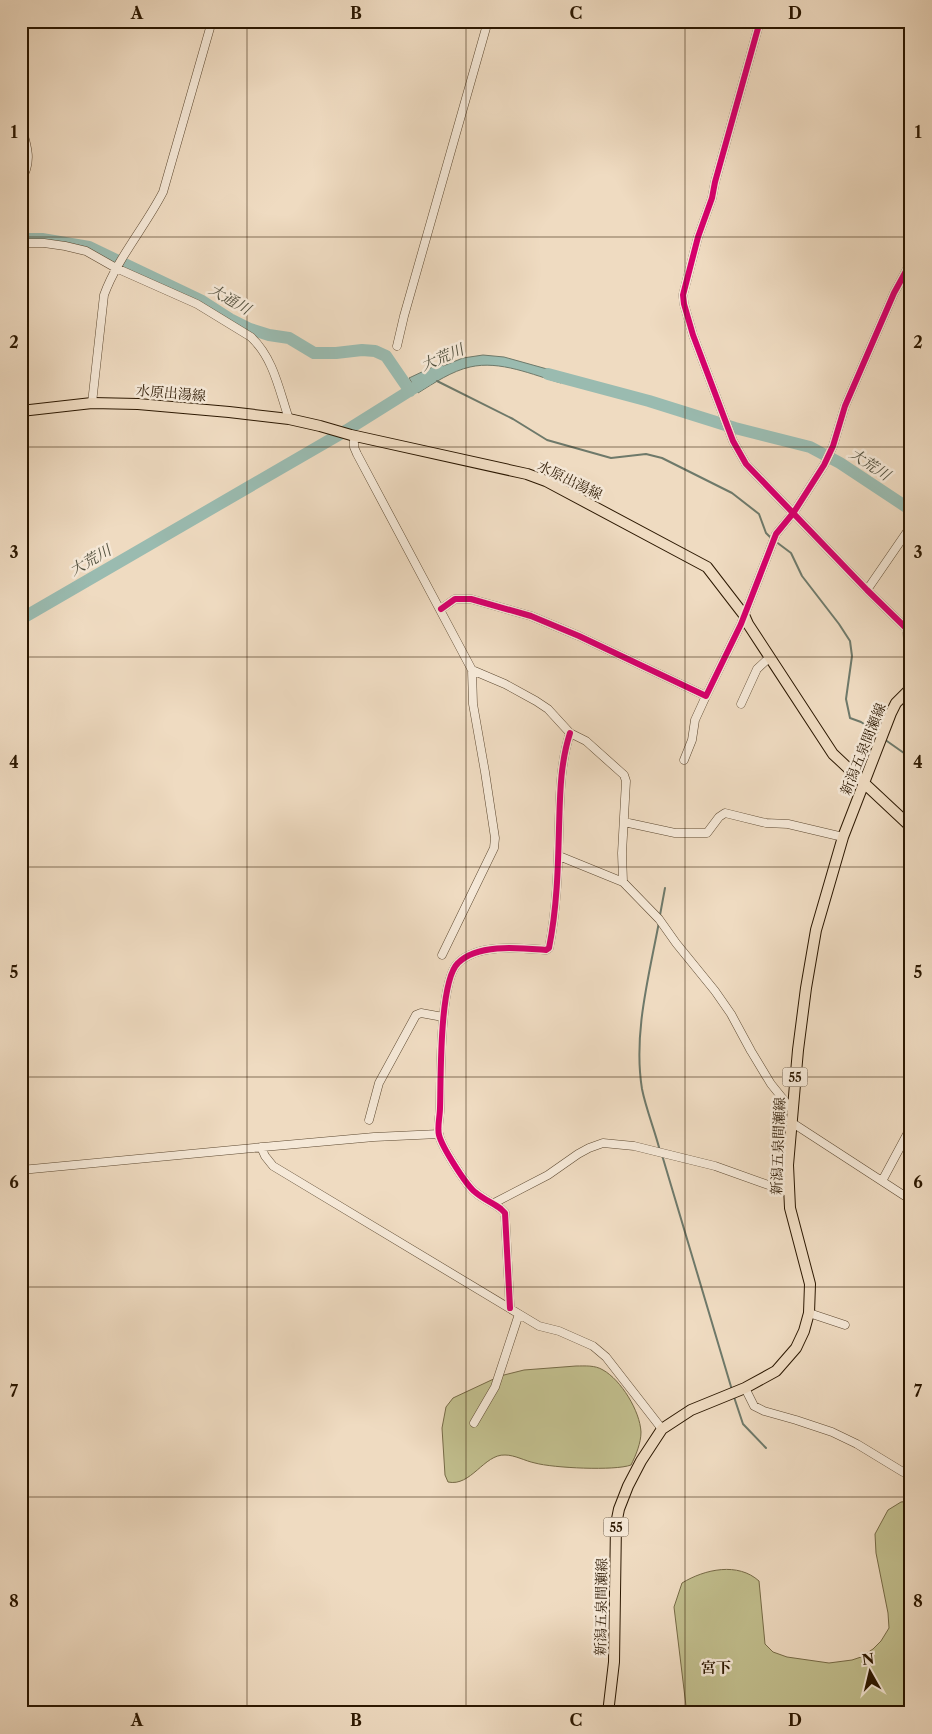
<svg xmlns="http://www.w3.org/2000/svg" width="932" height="1734" font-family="'Libre Caslon Text','Noto Serif JP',serif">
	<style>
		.green { fill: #c1be8d; stroke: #766a46 }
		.water { fill: #9abbb0; stroke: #6e796a }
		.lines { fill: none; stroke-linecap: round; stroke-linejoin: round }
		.stream { stroke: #6e796a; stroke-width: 2 }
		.river { stroke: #9abbb0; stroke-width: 12 }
		.minor-casing { stroke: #5c4830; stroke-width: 9 }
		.major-casing { stroke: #2b1700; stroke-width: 12 }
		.minor { stroke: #f5e8d7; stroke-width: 8 }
		.major { stroke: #efdbc1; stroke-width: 10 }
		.cycleway-casing { stroke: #f5e8d7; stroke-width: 9 }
		.cycleway { stroke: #d6006c; stroke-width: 6 }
		.grid { fill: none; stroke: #2b1700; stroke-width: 1; stroke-opacity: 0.55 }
		.labels { text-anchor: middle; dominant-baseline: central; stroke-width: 5; stroke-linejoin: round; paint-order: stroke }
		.shield { fill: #f5e8d7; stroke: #685640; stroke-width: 1 }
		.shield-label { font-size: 12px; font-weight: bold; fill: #2b1700 }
		.street-label { font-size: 14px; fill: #2b1700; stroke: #f5e8d7 }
		.water-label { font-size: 15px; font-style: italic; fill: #52503e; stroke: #f5e8d7 }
		.neighbourhood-label { font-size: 15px; font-weight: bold; fill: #2b1700; stroke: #f5e8d7 }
		.neatline { fill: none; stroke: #2b1700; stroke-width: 2 }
		.grid-label { font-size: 16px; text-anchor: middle; font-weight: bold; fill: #2b1700 }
	</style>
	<rect width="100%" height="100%" fill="#efdbc1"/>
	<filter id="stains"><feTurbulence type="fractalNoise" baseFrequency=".004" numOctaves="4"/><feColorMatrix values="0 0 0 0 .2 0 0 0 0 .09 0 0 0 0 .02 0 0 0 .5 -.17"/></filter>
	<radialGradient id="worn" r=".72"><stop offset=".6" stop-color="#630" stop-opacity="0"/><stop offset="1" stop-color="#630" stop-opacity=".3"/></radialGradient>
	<path class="green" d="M576 1366C585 1366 595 1365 603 1370 621 1380 640 1411 641 1432 641 1443 636 1455 631 1465 615 1471 553 1468 535 1463 525 1461 515 1455 505 1455 484 1454 471 1487 448 1482L445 1475 442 1428 446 1407 453 1398 500 1376 524 1370Z
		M911 1501V1713H685L686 1706 674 1607 682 1583C705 1569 738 1562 759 1581L765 1644 773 1652 787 1657 829 1663 852 1660 861 1657 873 1649 881 1641 889 1628 888 1613 876 1553 875 1534 888 1510 901 1502Z"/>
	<path class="water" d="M483 355 504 357 565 374 561 383C533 375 500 360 470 367 452 371 434 383 418 393L409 378 441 363 443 366 463 358Z"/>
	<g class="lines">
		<path class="stream" d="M437 381 513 419 547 440 611 458 646 454 662 458 732 493 759 514 766 533 771 538
			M775 541 791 553 802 576 839 624 850 641 852 656 846 699 850 718 861 722 879 734
			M884 739 911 758
			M660 915 665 888
			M659 922C649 976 633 1034 642 1089 646 1109 655 1131 660 1151
			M662 1155 732 1390
			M734 1397 743 1424 766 1448"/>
		<path class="river" d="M21 239H42L89 247 202 301 230 319 250 329 269 335 289 338 314 353H336L362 350 375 351 386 356 410 391
			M548 374 649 401 735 428 810 447 840 463 911 510
			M21 619 347 430 430 378"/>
		<g class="minor-casing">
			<path id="minor" d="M760 21 715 182 712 198 698 237 683 295 684 304 693 335 733 441 746 464 867 590 907 629 908 646 911 660
				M21 126C27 145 33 162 21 180
				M21 243H44L65 246 86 251 116 268 197 304 251 337C274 359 279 390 289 419
				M397 346 404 316 488 21
				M92 403 104 295C117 259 145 227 163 192L212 21
				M358 436 354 441V447L357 454 472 670 473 704 485 772 495 838 494 848 442 955
				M867 590 911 526
				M441 609 455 599H471L531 616 579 636 706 696 741 624 776 534 794 512 824 465 833 446 845 406 894 293 911 262
				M472 670 505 684 536 701 548 709 570 733 586 741 624 775 626 781 622 853 623 882 659 919 676 943 715 991 731 1014 751 1051 771 1084 792 1110
				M741 704 757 669 770 657
				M684 760 692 740 695 720 706 696
				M624 822 675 833H707L719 817 725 813 766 823 788 824 843 837
				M559 856 623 882
				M369 1120 379 1083 416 1015 421 1013 443 1017
				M791 1122 911 1200
				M261 1147 265 1156 273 1166 519 1314 539 1326 559 1331 593 1346 606 1357 662 1429
				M21 1170 263 1147 374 1137 439 1134
				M882 1181 911 1127
				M494 1203 548 1175 578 1154 589 1148 603 1143 634 1146 715 1166 788 1192
				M510 1308 505 1213 501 1209C493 1203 483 1199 475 1192 466 1185 442 1147 439 1135 437 1127 440 1116 440 1108 441 1080 439 981 458 963 478 943 521 948 546 950L549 948C557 908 558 868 559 828 560 796 560 764 570 733
				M809 1313 845 1325
				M745 1388 754 1406 764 1411 796 1420 832 1432 857 1444 903 1472
				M474 1423 495 1387 519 1314"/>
		</g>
		<g class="major-casing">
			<path id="major" d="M21 411 92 403 138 404 229 412 289 419 320 426 351 435 527 474 546 481 707 567 744 615 748 624 833 754 911 827
				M608 1713 614 1662 616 1524 619 1509 628 1486 641 1461 662 1429 691 1410 745 1388 776 1371 796 1348 804 1331 809 1313 810 1284 790 1208 788 1165 798 1050 806 988 816 930 843 837 891 713 896 703 911 688"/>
		</g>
		<use href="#minor" class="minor"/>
		<use href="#major" class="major"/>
		<g class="cycleway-casing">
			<path id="cycleway" d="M760 21 715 182 712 198 698 237 683 295 684 304 693 335 733 441 746 464 867 590 907 629 908 646 911 660
				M441 609 455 599H471L531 616 579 636 706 696 741 624 776 534 794 512 824 465 833 446 845 406 894 293 911 262
				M510 1308 505 1213 501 1209C493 1203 483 1199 475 1192 466 1185 442 1147 439 1135 437 1127 440 1116 440 1108 441 1080 439 981 458 963 478 943 521 948 546 950L549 948C557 908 558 868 559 828 560 796 560 764 570 733"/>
		</g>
		<use href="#cycleway" class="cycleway"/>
	</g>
	<path class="grid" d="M247 21V1713M466 21V1713M685 21V1713M21 237H911M21 447H911M21 657H911M21 867H911M21 1077H911M21 1287H911M21 1497H911"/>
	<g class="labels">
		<g class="shield">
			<rect x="782.5" y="1067.5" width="25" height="19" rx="4"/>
			<rect x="603.5" y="1517.5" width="25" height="19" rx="4"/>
		</g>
		<g class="shield-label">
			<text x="795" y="1077">55</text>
			<text x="616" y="1527">55</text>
		</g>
		<g class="street-label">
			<text transform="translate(171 393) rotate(5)">水原出湯線</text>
			<text transform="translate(570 480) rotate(26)">水原出湯線</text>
			<text transform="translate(863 749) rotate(-68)">新潟五泉間瀬線</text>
			<text transform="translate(778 1146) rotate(-88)">新潟五泉間瀬線</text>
			<text transform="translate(601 1607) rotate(-89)">新潟五泉間瀬線</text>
		</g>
		<g class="water-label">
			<text transform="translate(230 299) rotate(30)">大通川</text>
			<text transform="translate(442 357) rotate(-23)">大荒川</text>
			<text transform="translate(870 464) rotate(33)">大荒川</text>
			<text transform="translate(90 560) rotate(-30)">大荒川</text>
		</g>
		<g class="neighbourhood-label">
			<text x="716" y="1667">宮下</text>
		</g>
	</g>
	<rect width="932" height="1734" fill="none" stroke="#efdbc1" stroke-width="55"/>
	<g transform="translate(870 1672) rotate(352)" stroke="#f5e8d7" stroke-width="4" paint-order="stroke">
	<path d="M0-4L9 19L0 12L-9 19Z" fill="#2b1700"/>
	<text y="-8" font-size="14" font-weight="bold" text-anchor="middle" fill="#2b1700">N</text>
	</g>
	<rect x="28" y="28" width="876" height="1678" class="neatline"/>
	<g class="grid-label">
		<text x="137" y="19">A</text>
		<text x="356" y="19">B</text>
		<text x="576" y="19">C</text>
		<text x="795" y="19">D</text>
		<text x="14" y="138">1</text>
		<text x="918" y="138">1</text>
		<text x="14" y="348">2</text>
		<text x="918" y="348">2</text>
		<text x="14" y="558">3</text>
		<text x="918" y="558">3</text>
		<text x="14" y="768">4</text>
		<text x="918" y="768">4</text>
		<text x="14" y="978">5</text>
		<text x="918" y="978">5</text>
		<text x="14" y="1188">6</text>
		<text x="918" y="1188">6</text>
		<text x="14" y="1397">7</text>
		<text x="918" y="1397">7</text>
		<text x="14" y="1607">8</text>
		<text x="918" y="1607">8</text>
		<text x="137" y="1726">A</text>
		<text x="356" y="1726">B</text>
		<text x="576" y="1726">C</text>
		<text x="795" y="1726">D</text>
	</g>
	<rect width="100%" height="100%" filter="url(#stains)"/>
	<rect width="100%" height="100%" fill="url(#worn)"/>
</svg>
